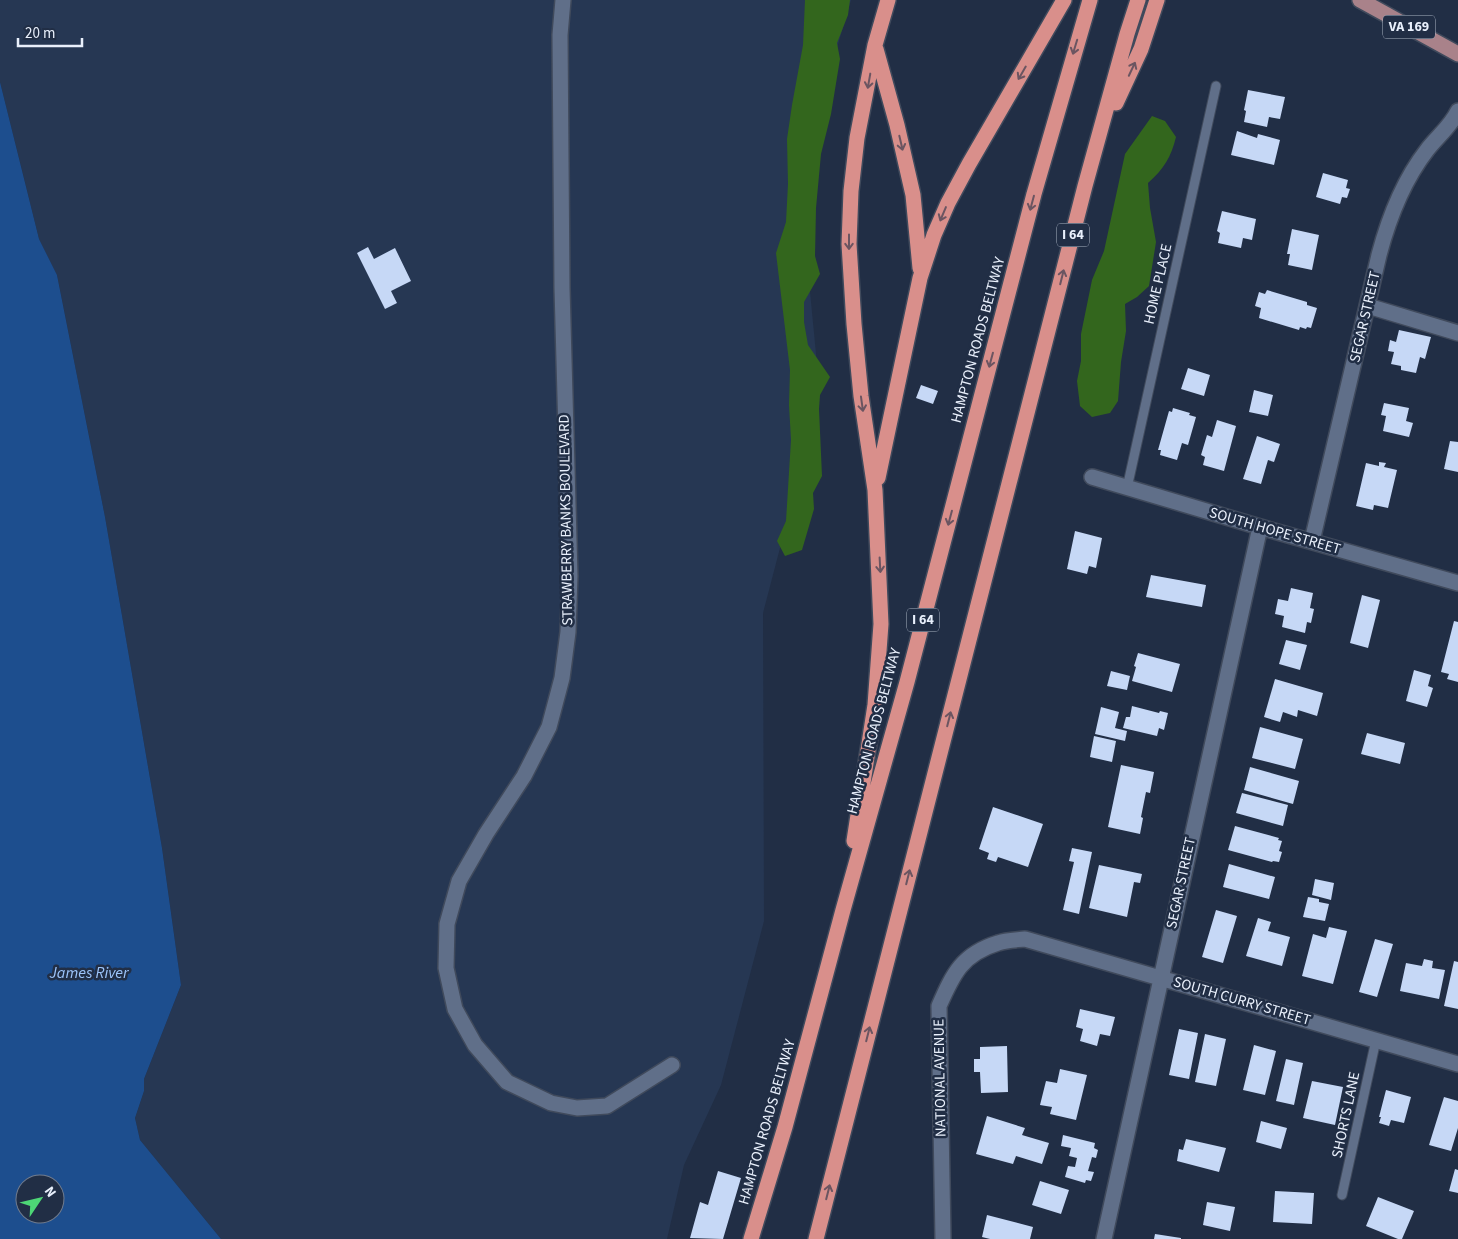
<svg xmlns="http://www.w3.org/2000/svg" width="1458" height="1239" font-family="'Source Sans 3',sans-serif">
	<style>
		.built { fill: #263753 }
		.forest { fill: #33661d }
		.water { fill: #1d4e8e; fill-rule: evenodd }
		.building { fill: #c6d8f6 }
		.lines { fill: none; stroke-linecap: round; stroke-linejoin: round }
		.lane-casing { stroke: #404a5c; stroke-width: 11 }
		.street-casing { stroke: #404a5c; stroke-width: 18 }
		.primary-casing { stroke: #404a5c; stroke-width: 18 }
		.highway-casing { stroke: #404a5c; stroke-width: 18 }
		.lane { stroke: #606f89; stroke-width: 9 }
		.street { stroke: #606f89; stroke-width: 15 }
		.primary { stroke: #a9828a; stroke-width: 15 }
		.highway { stroke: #d98f8b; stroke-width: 15 }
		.oneway { stroke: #6b5561 }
		.labels { text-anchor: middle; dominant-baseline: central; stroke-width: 5; stroke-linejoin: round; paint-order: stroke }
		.shield { fill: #212e45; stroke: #adb6c5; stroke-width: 1 }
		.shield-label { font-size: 14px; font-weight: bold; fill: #e9f0fc }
		.street-label { font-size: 15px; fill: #e9f0fc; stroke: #212e45 }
		.water-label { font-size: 16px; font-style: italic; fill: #9dc5fb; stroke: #212e45 }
	</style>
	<rect width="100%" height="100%" fill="#212e45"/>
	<path class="built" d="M0 0H851L825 89 808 271 820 395 763 613 764 921 721 1085 684 1165 667 1239H221L140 1140 135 1118 144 1091V1079L181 985 162 848 105 517 57 275 39 239 0 82Z"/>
	<path class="forest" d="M805 0H850L848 15 837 43 840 59 831 114 821 154 816 208 815 256 820 274 804 302V322L808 345 830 377 820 395 819 409 822 476 813 493 814 509 802 550 785 556 777 541 786 521 791 440 789 405 790 370 776 253 786 222 788 184 787 139 792 105 803 45Z
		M1152 116 1165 121 1176 137C1171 157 1164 169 1148 183L1150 208 1156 242 1149 286 1137 297 1125 304 1126 331 1121 362 1118 401 1110 413 1092 417 1080 406 1077 381 1081 361V334L1092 280 1104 251 1125 154Z"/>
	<path class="water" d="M0 82 39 239 57 275 105 517 162 848 181 985 144 1079V1091L135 1118 140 1140 221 1239H0ZM25 1184H55V1214H25Z"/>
	<path class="building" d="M1248 90 1285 97 1280 119 1269 117 1267 127 1244 122 1246 111 1244 110Z
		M1237 131 1257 138 1258 134 1280 140 1274 165 1231 155Z
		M1323 173 1348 180 1346 188 1350 189 1347 198 1342 197 1340 204 1316 197Z
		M1222 211 1256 219 1252 240 1243 238 1241 248 1218 243 1220 233 1217 231Z
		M1292 229 1319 235 1312 270 1288 265 1290 254H1287Z
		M368 247 374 259 395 248 411 281 391 291 397 303 385 309 357 253Z
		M1267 290 1307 302V305L1317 308 1311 328 1307 327 1306 329 1300 327 1299 330 1259 318 1261 308 1255 306 1259 292 1265 294Z
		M1399 330 1431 337 1425 359 1420 357 1416 373 1401 370V366L1391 364 1394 352 1388 351 1390 340 1396 342Z
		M1188 368 1210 375 1204 396 1181 389Z
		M921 385 938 391 933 404 916 398Z
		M1254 390 1273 395 1268 416 1249 412Z
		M1384 403 1409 408 1406 421 1413 423 1409 437 1383 431 1386 416 1381 415Z
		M1173 408 1190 413 1189 415 1196 417 1188 445 1182 443 1177 460 1160 455 1161 450H1158L1169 411 1172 412Z
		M1217 420 1236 426 1224 471 1203 465 1205 457 1201 455 1207 435 1212 437Z
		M1257 436 1280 444 1274 462 1268 460 1261 484 1243 479Z
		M1450 441 1458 442V472L1444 469Z
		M1379 462 1386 463 1384 467 1397 470 1388 508 1374 505 1373 510 1356 506 1366 463 1379 466Z
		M1075 531 1102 538 1096 568 1089 566 1087 574 1067 569Z
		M1151 575 1206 585 1202 607 1146 597Z
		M1291 588 1313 593 1310 608 1314 609 1311 623 1307 622 1305 633 1282 627 1284 616 1275 614 1278 599 1288 601Z
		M1362 595 1380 600 1368 648 1350 643Z
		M1454 621 1458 622V682L1447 679 1449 674 1441 672Z
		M1286 640 1307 645 1300 670 1279 664Z
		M1138 653 1180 664 1172 692 1132 681 1136 667 1134 666Z
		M1414 670 1431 675 1428 686 1433 688 1427 707 1406 701Z
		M1111 671 1130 676 1127 690 1107 686Z
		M1275 679 1323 693 1317 716 1298 710 1297 717 1283 712 1280 722 1264 717Z
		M1132 706 1159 713 1160 711 1168 713 1164 730 1159 728 1157 736 1123 728 1126 717H1130Z
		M1101 707 1119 712 1115 728 1127 731 1125 741 1095 734Z
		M1260 727 1303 739 1295 769 1252 758Z
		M1367 733 1405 743 1400 764 1361 754Z
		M1094 736 1116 741 1112 762 1090 757Z
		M1121 765 1154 772 1150 793 1146 792 1141 817 1143 818 1140 834 1108 827Z
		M1250 767 1299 781 1293 804 1244 790Z
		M1242 793 1288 805 1283 826 1236 813Z
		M993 807 1043 824 1028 867 998 857 996 862 987 859 989 853 979 849Z
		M1235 826 1279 838 1278 840 1282 841 1279 851 1282 852 1279 862 1273 861 1272 862 1228 850Z
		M1072 848 1092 852 1079 914 1063 910 1074 862 1069 861Z
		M1229 864 1275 877 1269 899 1223 887Z
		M1099 865 1142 874 1140 883 1134 882 1127 917 1089 908Z
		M1315 879 1334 883 1331 900 1312 895Z
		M1308 897 1319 899V902L1329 904 1325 921 1303 917Z
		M1216 910 1237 916 1223 963 1202 957Z
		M1258 918 1271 922 1268 931 1290 937 1282 966 1246 956Z
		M1329 927 1347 931 1333 984 1302 976 1313 934 1326 938Z
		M1375 939 1393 944 1377 997 1359 992Z
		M1424 959 1433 961 1432 968 1445 970 1439 999 1400 991 1406 963 1422 966Z
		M1454 961 1458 962V1009L1444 1006Z
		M1080 1009 1115 1017 1110 1036 1100 1034 1097 1046 1080 1041 1083 1029 1076 1027Z
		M1179 1029 1198 1033 1189 1079 1169 1075Z
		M1205 1034 1226 1039 1216 1086 1195 1082Z
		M1254 1045 1276 1051 1265 1095 1243 1090Z
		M1007 1046 1008 1092 981 1093 980 1072H974V1059H980V1047Z
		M1286 1059 1303 1063 1294 1105 1276 1101Z
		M1060 1069 1087 1075 1076 1120 1050 1114 1052 1107 1040 1105 1046 1081 1057 1083Z
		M1312 1081 1343 1087 1335 1125 1303 1118Z
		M1386 1090 1411 1097 1404 1123 1391 1120 1389 1126 1379 1123 1381 1117H1379Z
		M1444 1097 1458 1101V1128L1451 1151 1429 1145Z
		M987 1116 1025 1128 1022 1135 1049 1143 1042 1164 1016 1156 1013 1164 976 1154Z
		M1261 1121 1287 1128 1281 1149 1256 1142Z
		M1063 1135 1095 1143 1094 1148 1098 1150 1096 1158 1092 1157 1088 1171 1094 1172 1091 1181 1086 1180 1085 1183 1065 1177 1068 1166 1075 1167 1077 1158 1069 1156 1071 1148 1061 1146Z
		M1186 1139 1226 1148 1219 1172 1177 1161 1179 1149 1183 1150Z
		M1455 1169 1458 1170V1193L1449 1191Z
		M718 1171 741 1178 723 1239 690 1238 700 1202 708 1205Z
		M1040 1181 1069 1190 1061 1214 1032 1205Z
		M1275 1191 1314 1193 1312 1224 1273 1222Z
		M1378 1197 1414 1211 1402 1239H1398L1366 1226Z
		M1207 1202 1235 1207 1230 1231 1203 1225Z
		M987 1215 1033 1227 1030 1239H990L982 1237Z
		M1155 1234 1181 1238V1239H1154Z"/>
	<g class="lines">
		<g class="lane-casing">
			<path id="lane" d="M1127 488 1216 86
				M1342 1195 1376 1040"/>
		</g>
		<g class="street-casing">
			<path id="street" d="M563 0 560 35 562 288 570 576 568 632 562 678 549 727 524 776 486 834 459 881 447 924 446 968 455 1009 475 1045 507 1082 551 1103 577 1108 607 1106 672 1065
				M1368 306 1458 333
				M1092 477 1260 527 1458 583
				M1312 541 1379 255C1389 217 1403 181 1427 150 1437 137 1451 126 1458 111
				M943 1239 939 1006C953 974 962 954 998 943 1006 940 1016 940 1025 939L1458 1064
				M1104 1239 1260 527"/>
		</g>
		<g class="primary-casing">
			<path id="primary" d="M1360 0 1458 54"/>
		</g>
		<g class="highway-casing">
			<path id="highway" d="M876 49 897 125 913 195 920 268
				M1116 103 1141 49 1157 0
				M878 478 920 278 934 235 948 203 969 164 1064 0
				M854 841 875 705 881 624 875 490 861 396 854 324 849 244 851 191 857 138 875 45 888 0
				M751 1239 785 1127 843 910 907 682 1034 194 1090 0
				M816 1239 1085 186 1127 34 1138 0"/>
		</g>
		<use href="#lane" class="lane"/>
		<use href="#street" class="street"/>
		<use href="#primary" class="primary"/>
		<use href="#highway" class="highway"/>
	</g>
	<defs><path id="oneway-shaft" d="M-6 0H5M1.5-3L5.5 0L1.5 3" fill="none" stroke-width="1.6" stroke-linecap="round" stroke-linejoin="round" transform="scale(1.25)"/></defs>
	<g class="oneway">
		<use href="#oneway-shaft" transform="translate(1075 47) rotate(107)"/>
		<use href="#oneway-shaft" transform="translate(1132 69) rotate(-65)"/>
		<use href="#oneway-shaft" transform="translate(1022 73) rotate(120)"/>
		<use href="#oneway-shaft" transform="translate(869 81) rotate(100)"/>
		<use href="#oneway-shaft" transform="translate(901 143) rotate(77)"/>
		<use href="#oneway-shaft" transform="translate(1032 203) rotate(105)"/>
		<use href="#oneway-shaft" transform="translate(943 214) rotate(113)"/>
		<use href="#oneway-shaft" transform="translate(849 242) rotate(90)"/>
		<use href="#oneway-shaft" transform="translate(1062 277) rotate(-76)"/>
		<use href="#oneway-shaft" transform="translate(991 360) rotate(105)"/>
		<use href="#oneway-shaft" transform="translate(862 404) rotate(82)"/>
		<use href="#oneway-shaft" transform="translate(950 518) rotate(105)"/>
		<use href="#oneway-shaft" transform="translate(880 565) rotate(87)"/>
		<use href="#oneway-shaft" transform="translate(949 719) rotate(-76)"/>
		<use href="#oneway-shaft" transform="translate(908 877) rotate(-76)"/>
		<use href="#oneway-shaft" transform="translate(868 1034) rotate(-76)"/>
		<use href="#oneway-shaft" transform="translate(828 1192) rotate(-76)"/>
	</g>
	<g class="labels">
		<g class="shield">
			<rect x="1383" y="15.5" width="52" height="23" rx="4"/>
			<rect x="1057" y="223.5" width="32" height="23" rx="4"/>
			<rect x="907" y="608.5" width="32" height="23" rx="4"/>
		</g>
		<g class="shield-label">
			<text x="1409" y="27">VA 169</text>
			<text x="1073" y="235">I 64</text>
			<text x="923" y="620">I 64</text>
		</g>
		<g class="street-label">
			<text transform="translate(1158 284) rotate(-77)">HOME PLACE</text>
			<text transform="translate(1365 317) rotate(-77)">SEGAR STREET</text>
			<text transform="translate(978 340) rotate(-75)">HAMPTON ROADS BELTWAY</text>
			<text transform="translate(566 520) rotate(-91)">STRAWBERRY BANKS BOULEVARD</text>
			<text transform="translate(1275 531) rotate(16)">SOUTH HOPE STREET</text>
			<text transform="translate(874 731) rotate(-75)">HAMPTON ROADS BELTWAY</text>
			<text transform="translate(1181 883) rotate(-78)">SEGAR STREET</text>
			<text transform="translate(1242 1001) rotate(16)">SOUTH CURRY STREET</text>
			<text transform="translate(940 1078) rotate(-91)">NATIONAL AVENUE</text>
			<text transform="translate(1346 1115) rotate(-78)">SHORTS LANE</text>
			<text transform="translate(767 1122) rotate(-74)">HAMPTON ROADS BELTWAY</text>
		</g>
		<g class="water-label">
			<text x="89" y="973">James River</text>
		</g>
	</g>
	<g transform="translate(40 1199) rotate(55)"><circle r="24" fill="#212e45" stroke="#717c8e"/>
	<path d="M0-4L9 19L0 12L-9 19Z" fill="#4dd676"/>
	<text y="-8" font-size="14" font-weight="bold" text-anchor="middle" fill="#e9f0fc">N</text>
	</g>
	<path d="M18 38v8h64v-8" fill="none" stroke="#e9f0fc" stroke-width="2.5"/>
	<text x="25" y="38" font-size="15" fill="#e9f0fc" stroke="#212e45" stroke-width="4" paint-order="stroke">20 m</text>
</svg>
